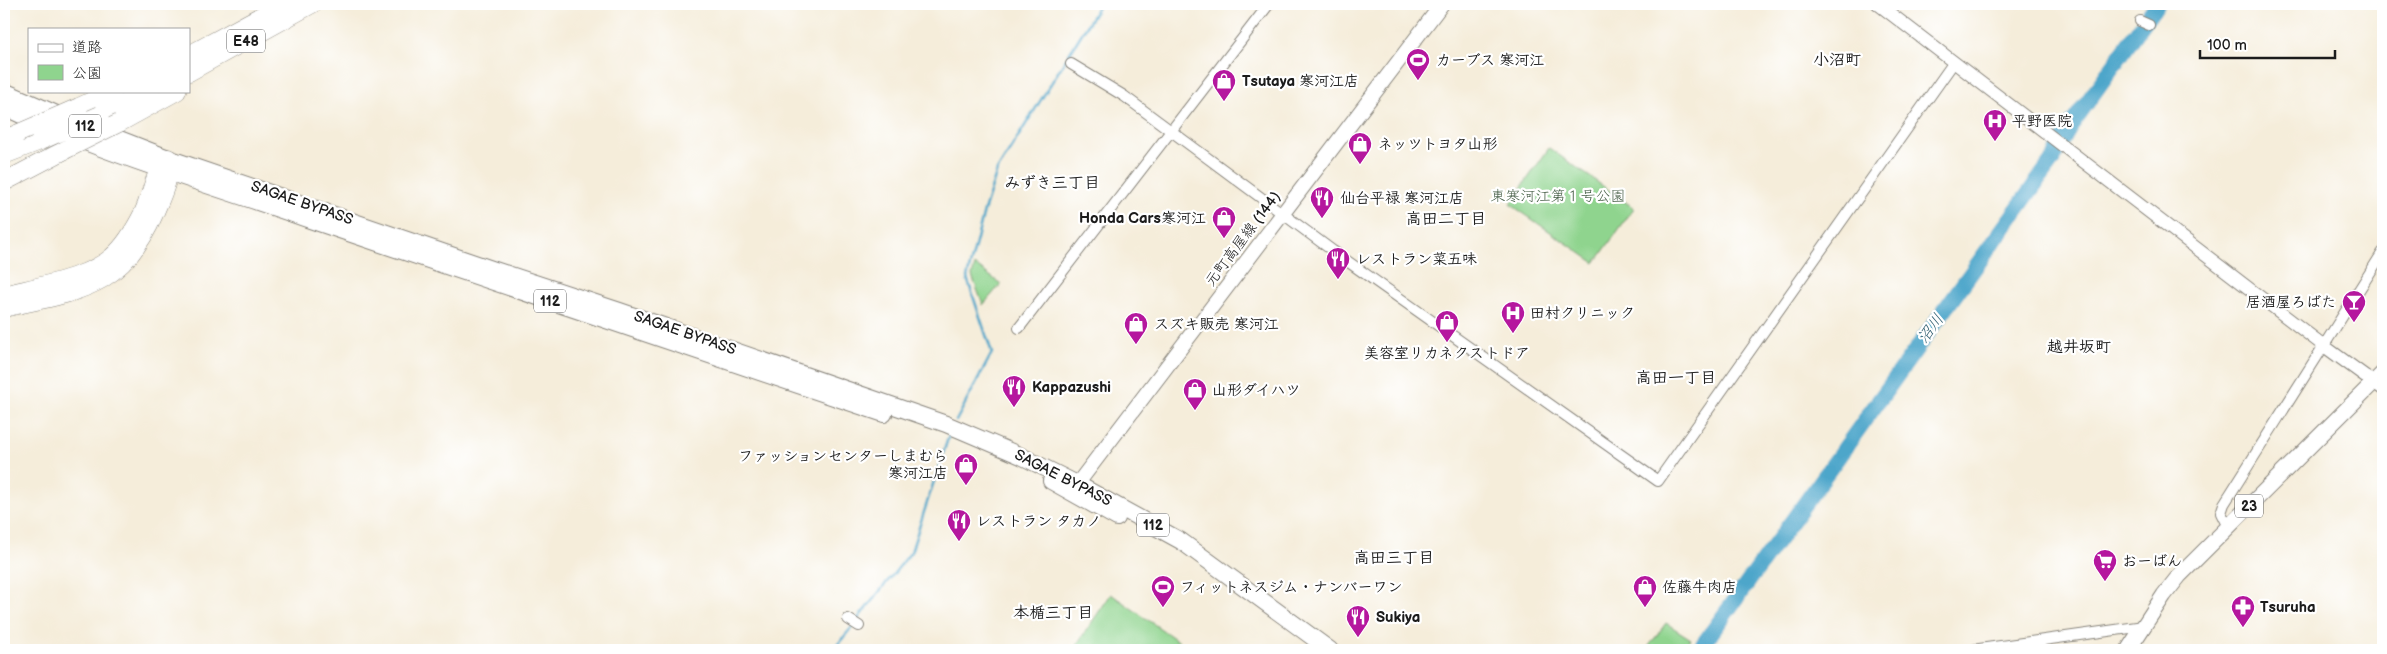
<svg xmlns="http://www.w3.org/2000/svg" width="2387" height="654" font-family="'Balsamiq Sans','Klee One',sans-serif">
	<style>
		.green { fill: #8fd48e; stroke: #567855 }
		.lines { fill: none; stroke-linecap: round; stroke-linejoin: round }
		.stream { stroke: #4da6ca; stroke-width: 2.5 }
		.river { stroke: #4da6ca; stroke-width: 16 }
		.minor-casing { stroke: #88847b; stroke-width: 12 }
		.tertiary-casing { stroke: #88847b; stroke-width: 14 }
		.secondary-casing { stroke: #88847b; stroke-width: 16 }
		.primary-casing { stroke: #88847b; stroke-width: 17 }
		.trunk-casing { stroke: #88847b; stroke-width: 18 }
		.motorway-casing { stroke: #88847b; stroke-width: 19 }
		.minor { stroke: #fff; stroke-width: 10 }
		.tertiary { stroke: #fff; stroke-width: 12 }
		.secondary { stroke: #fff; stroke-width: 14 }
		.primary { stroke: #fff; stroke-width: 15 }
		.trunk { stroke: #fff; stroke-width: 16 }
		.motorway { stroke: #fff; stroke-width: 18 }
		.motorway-bridge-casing { stroke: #88847b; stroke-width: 19; stroke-linecap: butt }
		.motorway-bridge { stroke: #fff; stroke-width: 18 }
		.labels { text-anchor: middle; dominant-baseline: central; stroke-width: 4.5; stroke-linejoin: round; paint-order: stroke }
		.shield { fill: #fff; stroke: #606060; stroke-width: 1 }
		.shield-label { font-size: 14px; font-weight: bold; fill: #1c1c1c }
		.poi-label { font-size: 15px; font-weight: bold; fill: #1c1c1c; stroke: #fff; text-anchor: start }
		.park-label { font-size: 15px; fill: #445c44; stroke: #fff }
		.street-label { font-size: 15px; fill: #1c1c1c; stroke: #fff }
		.neighbourhood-label { font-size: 16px; font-weight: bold; fill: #1c1c1c; stroke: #fff }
		.water-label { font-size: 16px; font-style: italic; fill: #346173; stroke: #fff }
	</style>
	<rect width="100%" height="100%" fill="#fff"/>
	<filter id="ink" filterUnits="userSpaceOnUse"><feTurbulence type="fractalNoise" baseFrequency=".02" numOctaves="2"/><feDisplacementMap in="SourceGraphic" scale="10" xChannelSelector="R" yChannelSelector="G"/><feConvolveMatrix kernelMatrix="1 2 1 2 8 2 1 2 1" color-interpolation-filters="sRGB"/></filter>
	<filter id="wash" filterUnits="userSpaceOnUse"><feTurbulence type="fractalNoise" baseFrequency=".0096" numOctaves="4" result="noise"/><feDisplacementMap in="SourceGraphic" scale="20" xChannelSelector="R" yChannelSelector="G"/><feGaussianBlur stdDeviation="1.12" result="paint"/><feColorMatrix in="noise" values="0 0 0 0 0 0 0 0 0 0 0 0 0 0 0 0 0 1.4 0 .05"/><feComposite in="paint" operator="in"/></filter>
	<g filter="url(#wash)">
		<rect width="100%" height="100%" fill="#f5edda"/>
		<path class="green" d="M1549 148 1634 208 1595 263 1510 204Z
			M975 265 1001 284 983 305 972 276Z
			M1111 594 1191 650H1073Z
			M1666 623 1691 639 1682 650H1646Z"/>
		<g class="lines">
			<path class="stream" d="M956 421 992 353 967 278 984 211 997 171 1100 4
				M856 621 911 552 950 432
				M833 650 853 626"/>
			<path class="river" d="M1699 650 2054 158 2069 128 2157 4"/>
		</g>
	</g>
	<g filter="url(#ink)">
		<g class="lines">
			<g class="minor-casing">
				<path id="minor" d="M2140 21 2149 25
					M1071 64 1124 96 1333 251 1658 481 1954 62
					M1019 328 1269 4
					M2228 527 2221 513 2224 504 2383 252
					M848 619 859 626
					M1972 650 2144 626"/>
			</g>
			<g class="tertiary-casing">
				<path id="tertiary" d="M1878 4 2324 346 2383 389"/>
			</g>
			<g class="secondary-casing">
				<path id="secondary" d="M1072 491 1442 4"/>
			</g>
			<g class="primary-casing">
				<path id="primary" d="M2128 650 2164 595 2179 576 2383 373"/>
			</g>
			<g class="trunk-casing">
				<path id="trunk" d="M4 91 68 119
					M4 107 47 127
					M91 128 168 158 492 269 620 311 946 424 1021 456 1077 484 1181 541 1330 650
					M75 138C152 169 232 192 310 220 501 286 693 348 884 414
					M1051 481 1117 518"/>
			</g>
			<g class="motorway-casing">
				<path id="motorway" d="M189 55 283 4
					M189 72 312 4
					M79 107 113 91
					M100 115 149 91
					M119 123 177 91
					M4 139 19 133
					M4 155 40 141
					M4 182 65 150
					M4 295C34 287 89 278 112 257 126 245 135 229 143 213 153 192 152 176 168 158 171 178 163 193 155 212 122 290 78 291 4 308"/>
			</g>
			<use href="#minor" class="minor"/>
			<use href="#tertiary" class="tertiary"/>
			<use href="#secondary" class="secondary"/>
			<use href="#primary" class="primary"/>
			<use href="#trunk" class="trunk"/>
			<use href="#motorway" class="motorway"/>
			<g class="motorway-bridge-casing">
				<path id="motorway-bridge" d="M19 133 79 107
					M40 141 100 115
					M65 150 119 123"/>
			</g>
			<use href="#motorway-bridge" class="motorway-bridge"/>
		</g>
	</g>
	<defs>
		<g id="stadium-pin" transform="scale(1.25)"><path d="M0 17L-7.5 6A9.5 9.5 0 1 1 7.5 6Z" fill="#b5179e" stroke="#fff"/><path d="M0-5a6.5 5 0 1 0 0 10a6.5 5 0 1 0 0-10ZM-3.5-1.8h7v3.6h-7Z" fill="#fff"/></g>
		<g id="shop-pin" transform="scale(1.25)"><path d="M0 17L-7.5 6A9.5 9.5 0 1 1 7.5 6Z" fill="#b5179e" stroke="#fff"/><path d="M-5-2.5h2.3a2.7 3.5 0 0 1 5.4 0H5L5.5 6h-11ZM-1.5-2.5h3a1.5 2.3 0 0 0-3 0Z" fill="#fff"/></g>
		<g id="hospital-pin" transform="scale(1.25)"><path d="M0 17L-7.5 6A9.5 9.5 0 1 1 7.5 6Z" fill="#b5179e" stroke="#fff"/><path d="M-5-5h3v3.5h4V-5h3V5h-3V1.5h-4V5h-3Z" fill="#fff"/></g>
		<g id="restaurant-pin" transform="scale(1.25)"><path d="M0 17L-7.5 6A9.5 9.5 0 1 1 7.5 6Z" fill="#b5179e" stroke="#fff"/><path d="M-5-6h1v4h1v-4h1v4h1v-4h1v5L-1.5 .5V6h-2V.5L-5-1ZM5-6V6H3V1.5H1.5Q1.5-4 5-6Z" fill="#fff"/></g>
		<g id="bar-pin" transform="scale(1.25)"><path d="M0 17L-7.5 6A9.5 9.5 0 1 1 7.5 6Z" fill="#b5179e" stroke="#fff"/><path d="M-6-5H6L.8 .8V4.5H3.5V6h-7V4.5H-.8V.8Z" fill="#fff"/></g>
		<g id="supermarket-pin" transform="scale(1.25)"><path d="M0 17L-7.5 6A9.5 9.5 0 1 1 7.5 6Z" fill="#b5179e" stroke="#fff"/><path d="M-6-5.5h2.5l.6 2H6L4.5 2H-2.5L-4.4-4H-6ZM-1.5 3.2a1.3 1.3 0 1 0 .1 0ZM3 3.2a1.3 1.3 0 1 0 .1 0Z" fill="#fff"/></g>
		<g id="pharmacy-pin" transform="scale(1.25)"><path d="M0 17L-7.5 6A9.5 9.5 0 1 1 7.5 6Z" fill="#b5179e" stroke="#fff"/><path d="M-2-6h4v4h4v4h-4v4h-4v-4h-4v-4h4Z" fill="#fff"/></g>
	</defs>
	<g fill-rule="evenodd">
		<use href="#stadium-pin" x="1418" y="60"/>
		<use href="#shop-pin" x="1224" y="81"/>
		<use href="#hospital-pin" x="1995" y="121"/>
		<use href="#shop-pin" x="1360" y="144"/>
		<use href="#restaurant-pin" x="1322" y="198"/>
		<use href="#shop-pin" x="1224" y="218"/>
		<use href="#restaurant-pin" x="1338" y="259"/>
		<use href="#bar-pin" x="2354" y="302"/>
		<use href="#hospital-pin" x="1513" y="313"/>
		<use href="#shop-pin" x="1447" y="322"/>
		<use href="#shop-pin" x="1136" y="324"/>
		<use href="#restaurant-pin" x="1014" y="387"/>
		<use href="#shop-pin" x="1195" y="390"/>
		<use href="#shop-pin" x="966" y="465"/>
		<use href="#restaurant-pin" x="959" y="521"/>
		<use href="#supermarket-pin" x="2105" y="561"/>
		<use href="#stadium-pin" x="1163" y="587"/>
		<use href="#shop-pin" x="1645" y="587"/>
		<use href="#pharmacy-pin" x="2243" y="607"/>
		<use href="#restaurant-pin" x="1358" y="617"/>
	</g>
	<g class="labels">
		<g class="shield">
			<rect x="227" y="29.5" width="38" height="23" rx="4"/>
			<rect x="69" y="114.5" width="32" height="23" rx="4"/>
			<rect x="534" y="289.5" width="32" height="23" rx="4"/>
			<rect x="2235" y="494.5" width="28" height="23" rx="4"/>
			<rect x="1137" y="513.5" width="32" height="23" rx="4"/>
		</g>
		<g class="shield-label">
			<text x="246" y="41">E48</text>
			<text x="85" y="126">112</text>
			<text x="550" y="301">112</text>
			<text x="2249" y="506">23</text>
			<text x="1153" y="525">112</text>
		</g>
		<g class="poi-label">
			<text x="1436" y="60">カーブス 寒河江</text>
			<text x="1242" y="81">Tsutaya 寒河江店</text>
			<text x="2012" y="121">平野医院</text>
			<text x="1378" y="144">ネッツトヨタ山形</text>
			<text x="1340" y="198">仙台平禄 寒河江店</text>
			<text x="1206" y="218" text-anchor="end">Honda Cars寒河江</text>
			<text x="1356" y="259">レストラン菜五味</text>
			<text x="2336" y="302" text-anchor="end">居酒屋ろばた</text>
			<text x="1530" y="313">田村クリニック</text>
			<text x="1154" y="324">スズキ販売 寒河江</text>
			<text x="1447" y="353" text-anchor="middle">美容室リカネクストドア</text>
			<text x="1032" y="387">Kappazushi</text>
			<text x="1212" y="390">山形ダイハツ</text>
			<text x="948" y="456" text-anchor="end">ファッションセンターしまむら<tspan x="948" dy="17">寒河江店</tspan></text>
			<text x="976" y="521">レストラン タカノ</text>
			<text x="2122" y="561">おーばん</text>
			<text x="1180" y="587">フィットネスジム・ナンバーワン</text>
			<text x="1662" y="587">佐藤牛肉店</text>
			<text x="2260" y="607">Tsuruha</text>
			<text x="1376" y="617">Sukiya</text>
		</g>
		<g class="park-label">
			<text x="1558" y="196">東寒河江第１号公園</text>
		</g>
		<g class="street-label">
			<text transform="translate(302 203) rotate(19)">SAGAE BYPASS</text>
			<text transform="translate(1243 239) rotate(-53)">元町高屋線 (144)</text>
			<text transform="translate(685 333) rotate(19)">SAGAE BYPASS</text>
			<text transform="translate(1063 478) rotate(27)">SAGAE BYPASS</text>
		</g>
		<g class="neighbourhood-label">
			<text x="1837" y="60">小沼町</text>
			<text x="1052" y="183">みずき三丁目</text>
			<text x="1446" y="219">高田二丁目</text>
			<text x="2079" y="347">越井坂町</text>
			<text x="1676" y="378">高田一丁目</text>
			<text x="1394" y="558">高田三丁目</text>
			<text x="1053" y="613">本楯三丁目</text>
		</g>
		<g class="water-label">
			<text transform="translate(1931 329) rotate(-54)">沼川</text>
		</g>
	</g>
	<rect width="2387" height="654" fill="none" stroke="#fff" stroke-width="20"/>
	<rect x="28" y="28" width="162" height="65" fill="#ffffff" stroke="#a4a4a4"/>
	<rect x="38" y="44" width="25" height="8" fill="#ffffff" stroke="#a4a4a4"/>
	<text x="72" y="52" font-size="15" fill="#1c1c1c">道路</text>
	<rect x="38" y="65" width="25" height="15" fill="#8fd48e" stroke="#a4a4a4"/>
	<text x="72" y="78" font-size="15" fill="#1c1c1c">公園</text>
	<path d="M2200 50v8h135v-8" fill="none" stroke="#1c1c1c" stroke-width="2.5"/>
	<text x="2207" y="50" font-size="15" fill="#1c1c1c" stroke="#ffffff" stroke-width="4" paint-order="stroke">100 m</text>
</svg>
